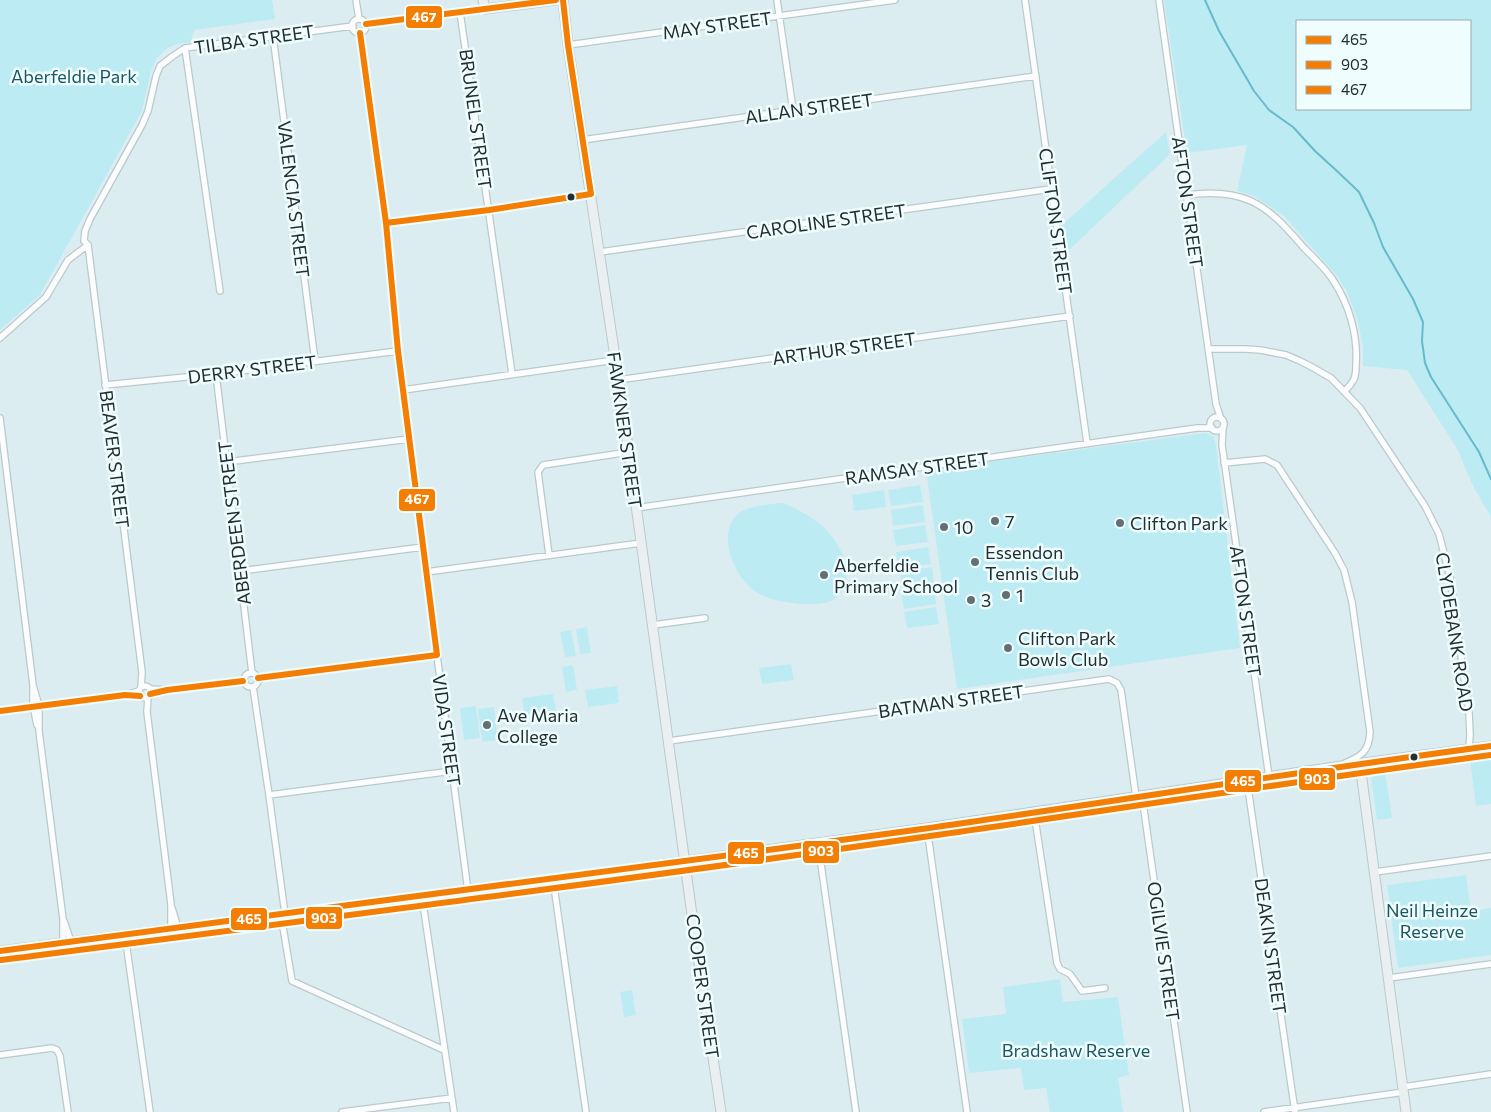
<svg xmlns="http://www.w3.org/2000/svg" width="1491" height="1112" font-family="Commissioner,sans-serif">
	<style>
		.green { fill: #bdebf4; fill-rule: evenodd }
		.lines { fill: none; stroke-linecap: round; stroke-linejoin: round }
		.stream { stroke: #66bbc8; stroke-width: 2 }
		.street-casing { stroke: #bbc9cb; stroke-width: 8 }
		.secondary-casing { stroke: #bbc9cb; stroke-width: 11 }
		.street { stroke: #fafcfd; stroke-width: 5.5 }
		.secondary { stroke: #eaf0f1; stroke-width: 9 }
		.bus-1-casing { stroke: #f0fdff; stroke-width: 10 }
		.bus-2-casing { stroke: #f0fdff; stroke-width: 10 }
		.bus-3-casing { stroke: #f0fdff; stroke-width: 10 }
		.bus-1 { stroke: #f47e02; stroke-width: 6 }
		.bus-2 { stroke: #f47e02; stroke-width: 6 }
		.bus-3 { stroke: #f47e02; stroke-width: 6 }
		.bus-dot { fill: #222e30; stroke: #f0fdff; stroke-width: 2 }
		.poi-dot { fill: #637174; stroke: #f0fdff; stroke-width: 2 }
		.labels { text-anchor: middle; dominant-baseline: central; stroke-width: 5; stroke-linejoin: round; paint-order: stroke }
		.street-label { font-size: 18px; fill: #222e30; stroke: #f0fdff }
		.park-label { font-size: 18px; fill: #195761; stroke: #f0fdff }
		.poi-label { font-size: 18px; fill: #222e30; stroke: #f0fdff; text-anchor: start }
		.line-badge { stroke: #f0fdff; stroke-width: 2 }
		.badge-label { font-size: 14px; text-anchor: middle; font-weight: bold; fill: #fff }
	</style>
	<rect width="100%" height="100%" fill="#dcedf1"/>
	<path class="green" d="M0 0H272L275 19 194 30 191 42 177 44 166 49 157 58 151 71 142 111 40 295 0 330Z
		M1164 0H1491V517L1474 488 1465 468 1459 452 1407 370 1363 366V346L1357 318 1346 290 1337 276 1284 216 1254 196 1237 191 1247 145 1187 153ZM1297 21H1470V109H1297Z
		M1166 132 1170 154 1067 252 1062 225Z
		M1205 433 1213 436 1216 445 1240 648 957 689 926 470Z
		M920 485 923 502 891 506 888 490Z
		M884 490 886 507 854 511 852 495Z
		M784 503C812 516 836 530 845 562 847 569 846 578 846 586 842 590 838 597 833 600 816 609 772 603 756 592 734 577 715 533 739 513 750 505 771 504 784 503Z
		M923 505 925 522 893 526 891 510Z
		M925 525 928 542 896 546 893 530Z
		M928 547 931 564 899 568 896 552Z
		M932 567 934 583 902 588 900 572Z
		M934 588 936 604 904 609 902 593Z
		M936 607 939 624 907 628 904 612Z
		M587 627 591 653 580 654 576 629Z
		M571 630 576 656 565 657 560 632Z
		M791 664 794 680 762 684 759 668Z
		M573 665 577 690 566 692 562 667Z
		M617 686 619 703 588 707 585 690Z
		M553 694 556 711 524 715 522 698Z
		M476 706 480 738 464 740 460 708Z
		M494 707 498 740 482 742 478 709Z
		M1491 756V804L1476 806 1470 759Z
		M1385 771 1392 818 1377 820 1371 777 1375 772Z
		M1466 875 1471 911 1491 908V955L1398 968 1387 885Z
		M1060 979 1063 1002 1118 997 1129 1075 1118 1078 1123 1112H1050L1046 1088 1024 1090 1021 1068 969 1073 962 1019 1006 1014 1003 987Z
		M632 990 636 1015 624 1017 620 992Z"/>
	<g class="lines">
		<path class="stream" d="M1205 0 1219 31 1254 91 1269 110 1293 127 1315 151 1338 172 1359 192 1374 223 1383 247 1413 299 1423 322 1422 341 1425 363 1431 377 1479 452 1491 479"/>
		<g class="street-casing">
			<path id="street" d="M356 0 359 19
				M777 0 793 110
				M1025 0 1087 443
				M1159 0 1216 404 1221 419
				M460 12 512 374
				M352 26a7 7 0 1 1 14 0a7 7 0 1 1-14 0Z
				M366 24 380 23 485 9
				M360 33 386 223 398 351 426 572 468 891
				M273 36 315 361
				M568 45 895 0
				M185 48 220 291
				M582 140 1036 76
				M1187 195C1209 192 1230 192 1251 201 1273 211 1289 231 1305 249 1315 259 1326 269 1333 280 1349 304 1358 335 1356 364 1356 369 1356 375 1354 379 1352 384 1348 387 1345 391
				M386 223 489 210 591 194
				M600 252 1051 189
				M0 338 46 297 68 260 88 245
				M1209 349H1246L1260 350 1286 355 1300 361 1310 366 1331 378 1360 408 1425 506 1439 534 1450 577 1469 713 1470 734 1469 749
				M216 374 252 673
				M618 380 1070 316
				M105 385 216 374 398 351
				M403 390 615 360
				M1210 424a7 7 0 1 1 14 0a7 7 0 1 1-14 0Z
				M0 418 33 685 39 706V731L63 919V943
				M1223 428 1222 445 1269 777
				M227 462 409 439
				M1224 463 1265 459 1277 465 1335 553 1344 570 1352 602 1370 732C1369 751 1362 756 1345 763
				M636 508 1197 428H1212
				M549 555 538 472 543 465 629 452
				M240 571 423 547
				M426 572 641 543
				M653 625 705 618
				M244 680a7 7 0 1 1 14 0a7 7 0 1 1-14 0Z
				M258 678 437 655
				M139 692a6 6 0 1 1 12 0a6 6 0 1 1-12 0Z
				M33 687V706L37 725
				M141 687 142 672 88 245 84 241 85 231 90 219 142 125 148 111 156 76 160 66 173 56 185 48 353 26
				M253 687 269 795 285 914
				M150 689 167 690 243 681
				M148 697 147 712 171 904V929
				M0 711 125 695 139 691
				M669 741 1109 679 1117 683 1121 690 1136 797
				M1247 781 1295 1112
				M269 795 452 771
				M1142 796 1187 1112
				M1034 812 1057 963 1060 969 1070 974 1082 991 1105 988
				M927 828 967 1112
				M818 843 856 1112
				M1375 872 1491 856
				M553 879 586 1112
				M422 897 454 1112
				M172 908 178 928
				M281 915 292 981 444 1050
				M64 921 71 942
				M125 935 150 1112
				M1389 978 1491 964
				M0 1055 52 1048 57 1050 60 1056 68 1112
				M1403 1087 1491 1074
				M342 1112 452 1098
				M1264 1112 1404 1092"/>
		</g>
		<g class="secondary-casing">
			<path id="secondary" d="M483 0 485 9 556 0
				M563 0 568 45 623 410 693 922 721 1112
				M1360 764 1406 1112
				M0 951 468 891 927 828 1348 765 1491 746"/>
		</g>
		<use href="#street" class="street"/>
		<use href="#secondary" class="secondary"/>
		<g class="bus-1-casing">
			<path id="bus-1" d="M0 951C308 912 615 871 922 829 1112 802 1301 771 1491 746"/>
		</g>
		<g class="bus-2-casing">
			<path id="bus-2" d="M1 960C311 920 621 881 930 836 1117 809 1304 780 1491 755"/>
		</g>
		<g class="bus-3-casing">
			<path id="bus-3" d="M366 24 556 0
				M360 33 386 223 398 351 437 655
				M386 223 489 210 591 194 568 45 563 0
				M258 678 437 655
				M150 694 167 690 243 681
				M0 711 125 695 140 696"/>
		</g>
		<use href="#bus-1" class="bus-1"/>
		<use href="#bus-2" class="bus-2"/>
		<use href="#bus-3" class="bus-3"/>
	</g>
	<g class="bus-dot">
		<circle cx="571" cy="197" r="4.5"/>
		<circle cx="1414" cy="757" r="4.5"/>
	</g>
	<g class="poi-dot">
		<circle cx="995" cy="521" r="5"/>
		<circle cx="1120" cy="523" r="5"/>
		<circle cx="944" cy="527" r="5"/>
		<circle cx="975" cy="562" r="5"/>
		<circle cx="824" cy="575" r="5"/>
		<circle cx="1006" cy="595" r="5"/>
		<circle cx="971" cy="600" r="5"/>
		<circle cx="1008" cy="648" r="5"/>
		<circle cx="487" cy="725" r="5"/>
	</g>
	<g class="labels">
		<g class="street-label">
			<text transform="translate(717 25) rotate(-8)">MAY STREET</text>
			<text transform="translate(254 39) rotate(-8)">TILBA STREET</text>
			<text transform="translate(809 108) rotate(-8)">ALLAN STREET</text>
			<text transform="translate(476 119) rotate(82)">BRUNEL STREET</text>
			<text transform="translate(294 199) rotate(83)">VALENCIA STREET</text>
			<text transform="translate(1188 202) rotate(82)">AFTON STREET</text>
			<text transform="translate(826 221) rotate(-8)">CAROLINE STREET</text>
			<text transform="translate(1056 221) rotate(82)">CLIFTON STREET</text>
			<text transform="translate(844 348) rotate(-8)">ARTHUR STREET</text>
			<text transform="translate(252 369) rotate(-7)">DERRY STREET</text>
			<text transform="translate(625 430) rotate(82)">FAWKNER STREET</text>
			<text transform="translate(115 459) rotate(83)">BEAVER STREET</text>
			<text transform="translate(917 468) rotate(-8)">RAMSAY STREET</text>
			<text transform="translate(234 523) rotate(-97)">ABERDEEN STREET</text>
			<text transform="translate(1246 611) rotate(82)">AFTON STREET</text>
			<text transform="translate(1455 632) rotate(81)">CLYDEBANK ROAD</text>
			<text transform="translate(951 701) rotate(-8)">BATMAN STREET</text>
			<text transform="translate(447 730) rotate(82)">VIDA STREET</text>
			<text transform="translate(1271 946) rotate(82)">DEAKIN STREET</text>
			<text transform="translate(1164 951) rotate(82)">OGILVIE STREET</text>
			<text transform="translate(703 986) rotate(82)">COOPER STREET</text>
		</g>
		<g class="park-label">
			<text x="74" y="76">Aberfeldie Park</text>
			<text x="1432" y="910">Neil Heinze<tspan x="1432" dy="21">Reserve</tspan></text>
			<text x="1076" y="1050">Bradshaw Reserve</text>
		</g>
		<g class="poi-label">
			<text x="1005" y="521">7</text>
			<text x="1130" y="523">Clifton Park</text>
			<text x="954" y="527">10</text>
			<text x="985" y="552">Essendon<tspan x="985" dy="21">Tennis Club</tspan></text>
			<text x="834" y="565">Aberfeldie<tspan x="834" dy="21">Primary School</tspan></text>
			<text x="1016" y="595">1</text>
			<text x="981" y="600">3</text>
			<text x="1018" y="638">Clifton Park<tspan x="1018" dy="21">Bowls Club</tspan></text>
			<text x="497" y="715">Ave Maria<tspan x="497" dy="21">College</tspan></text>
		</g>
	</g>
	<g class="line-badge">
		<rect x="405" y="5" width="38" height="24" rx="5" fill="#f47e02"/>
		<rect x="398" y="488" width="38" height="24" rx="5" fill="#f47e02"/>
		<rect x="1298" y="767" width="38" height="24" rx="5" fill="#f47e02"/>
		<rect x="1224" y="769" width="38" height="24" rx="5" fill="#f47e02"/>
		<rect x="802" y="840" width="38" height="24" rx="5" fill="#f47e02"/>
		<rect x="727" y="841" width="38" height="24" rx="5" fill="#f47e02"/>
		<rect x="305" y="906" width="38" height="24" rx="5" fill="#f47e02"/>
		<rect x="230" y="907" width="38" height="24" rx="5" fill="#f47e02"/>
	</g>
	<g class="badge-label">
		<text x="424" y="22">467</text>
		<text x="417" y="504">467</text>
		<text x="1317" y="784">903</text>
		<text x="1243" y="786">465</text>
		<text x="821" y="856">903</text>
		<text x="746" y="858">465</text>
		<text x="324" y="923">903</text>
		<text x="249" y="924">465</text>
	</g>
	<rect x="1296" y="20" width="175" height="90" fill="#f0fdff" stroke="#9eaaac"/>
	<rect x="1306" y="36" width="25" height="8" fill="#f47e02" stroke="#9eaaac"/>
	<text x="1341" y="45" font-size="15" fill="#222e30">465</text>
	<rect x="1306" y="61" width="25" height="8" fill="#f47e02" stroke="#9eaaac"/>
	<text x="1341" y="70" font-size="15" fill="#222e30">903</text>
	<rect x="1306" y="86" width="25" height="8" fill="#f47e02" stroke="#9eaaac"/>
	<text x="1341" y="95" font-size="15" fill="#222e30">467</text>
</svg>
